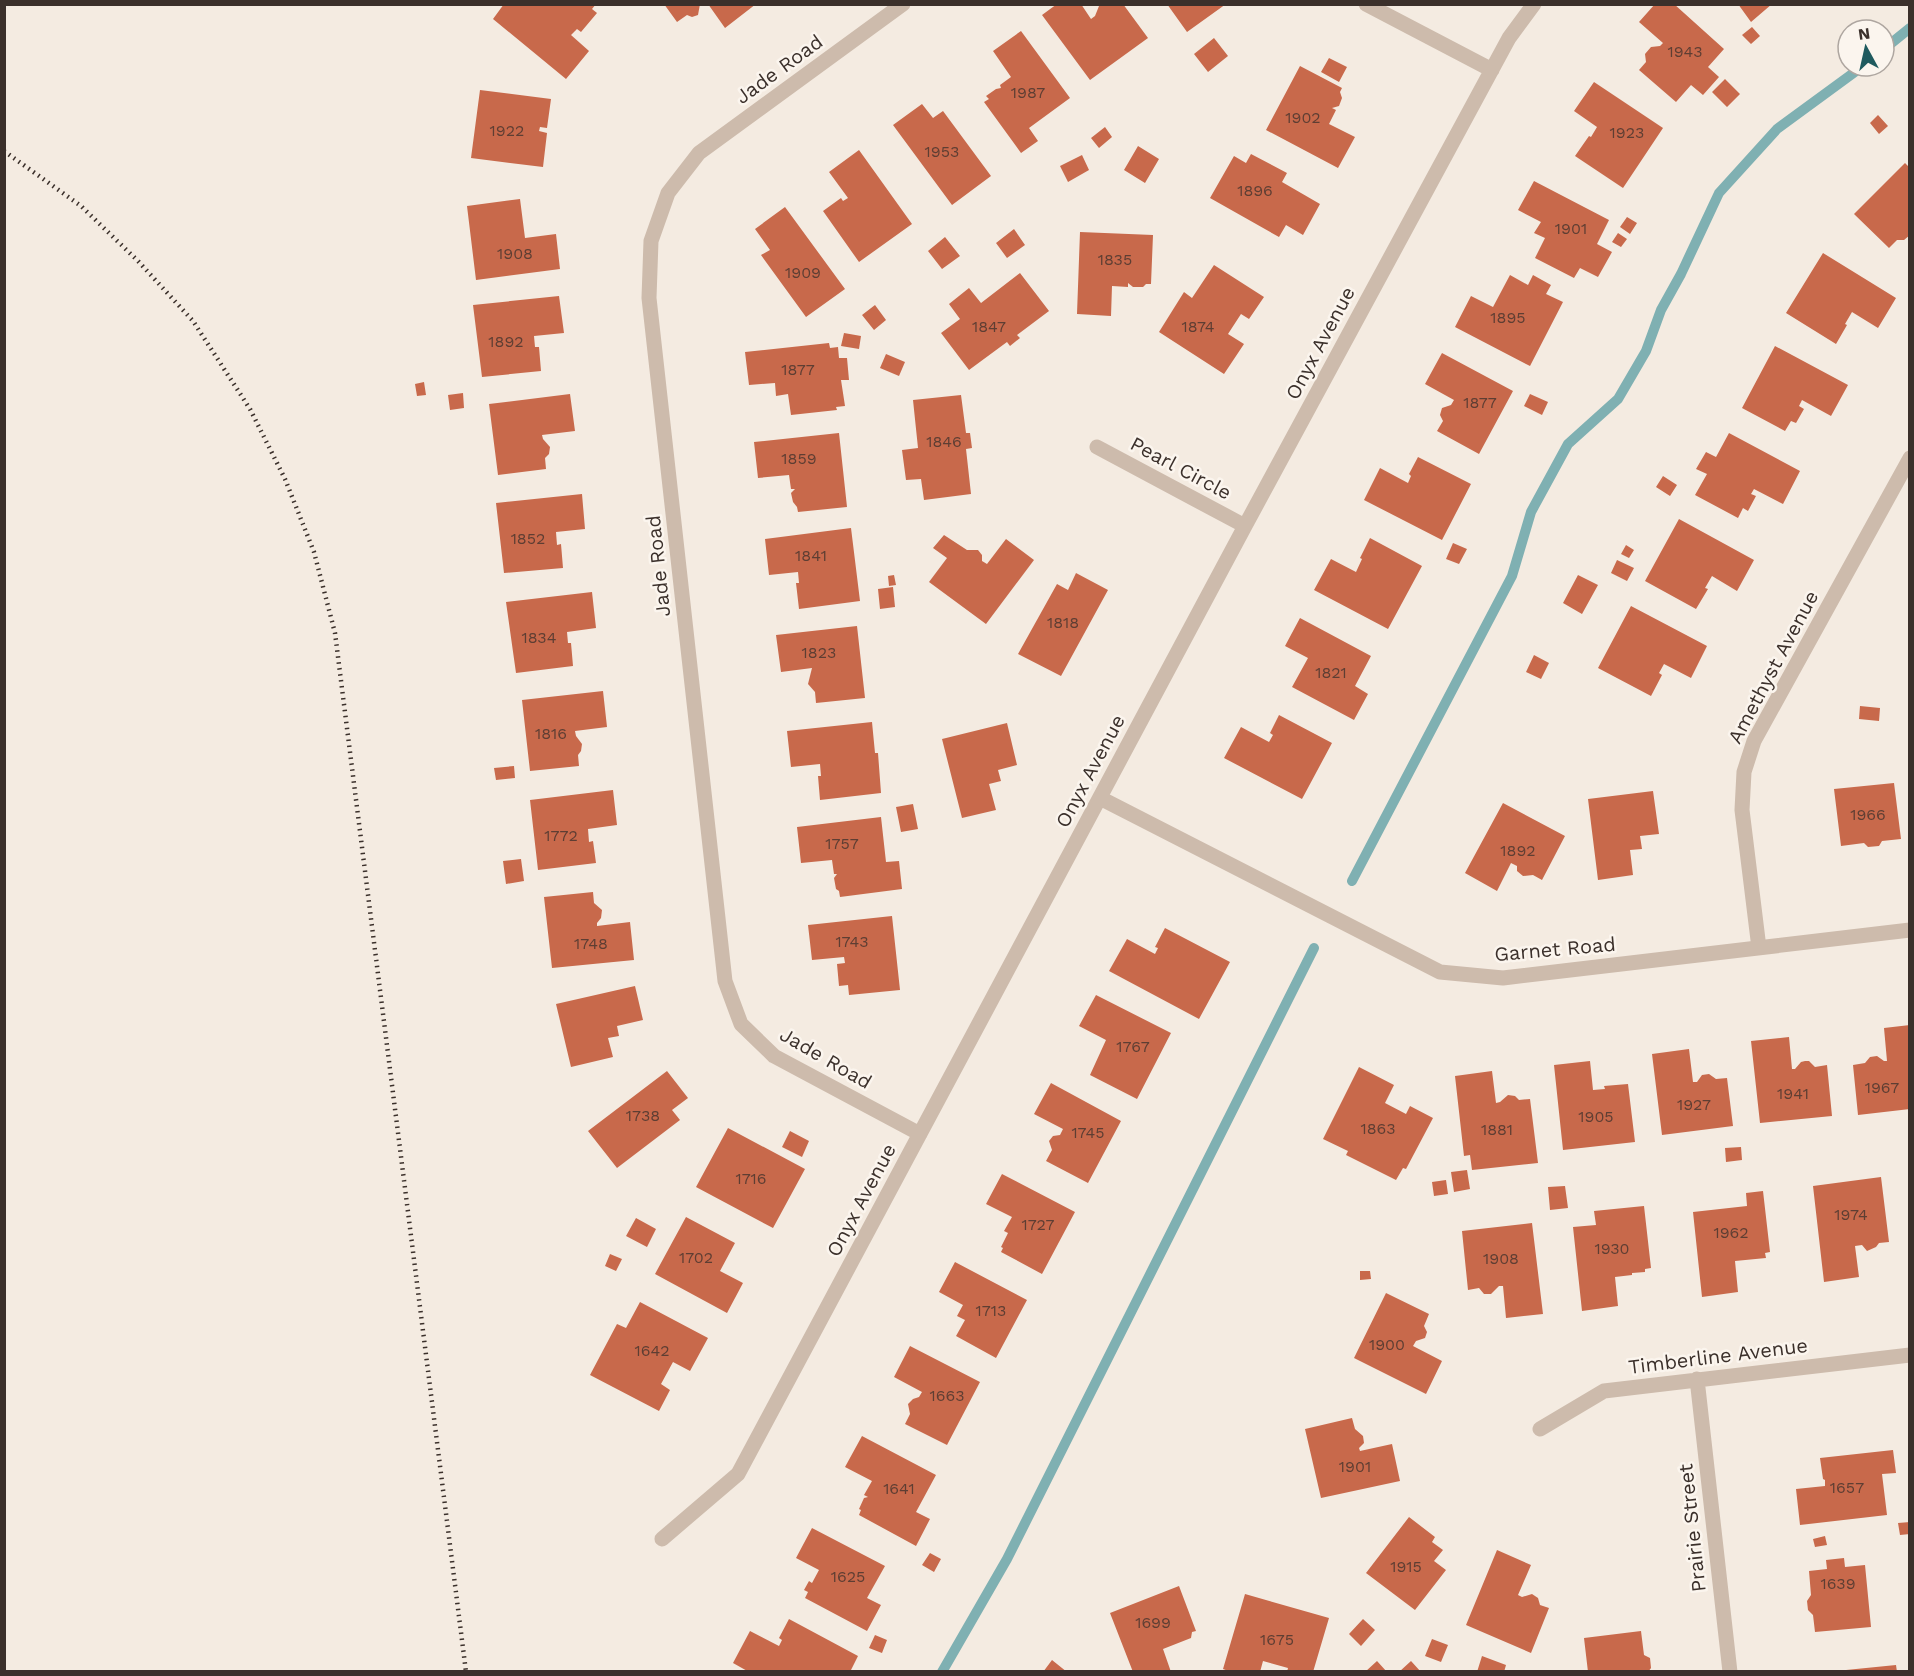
<svg xmlns="http://www.w3.org/2000/svg" width="1914" height="1676" font-family="'Work Sans',sans-serif">
	<style>
		.lines { fill: none; stroke-linecap: round; stroke-linejoin: round }
		.stream { stroke: #7fb0b2; stroke-width: 10 }
		.building { fill: #c8694b }
		.minor { stroke: #cdbbac; stroke-width: 15 }
		.rail { stroke: #3b302b; stroke-width: 4.5; stroke-dasharray: 1.5 4.5; stroke-linecap: butt }
		.labels { text-anchor: middle; dominant-baseline: central; stroke-width: 5; stroke-linejoin: round; paint-order: stroke }
		.number-label { font-size: 16px; fill: #5e3e33 }
		.street-label { font-size: 20px; fill: #3b302b; stroke: #fbf5ee }
	</style>
	<rect width="100%" height="100%" fill="#f4ebe1"/>
	<g class="lines">
		<path class="stream" d="M1884 49 1910 28
			M1352 881 1512 576 1531 512 1568 444 1618 399 1646 351 1661 310 1681 274 1719 193 1777 129 1863 66
			M942 1672 1007 1559 1314 948"/>
	</g>
	<path class="building" d="M504 4H596L592 9 597 13 581 32 577 29 571 35 589 51 566 79 493 19Z
		M664 4H700L698 15 692 17 687 15 677 22Z
		M708 4H756L725 28Z
		M1057 4H1081L1091 19 1095 16 1099 6 1103 4H1123L1148 38 1090 80 1042 15Z
		M1167 4H1226L1187 32Z
		M1655 4H1674L1724 49 1708 67 1719 77 1703 95 1691 85 1676 102 1639 70 1646 62 1645 54 1651 47 1660 46 1663 43 1639 22Z
		M1738 4H1772L1751 22Z
		M1752 27 1760 36 1751 44 1742 35Z
		M1021 31 1070 98 1029 128 1038 141 1021 153 984 102 989 99 986 96 996 89 1001 88 1000 85 1011 77 993 51Z
		M1214 38 1228 56 1208 72 1194 54Z
		M1329 58 1347 67 1339 82 1321 72Z
		M1300 66 1342 88 1340 92 1342 98 1339 106 1332 108 1336 110 1329 124 1355 137 1338 168 1266 130Z
		M1725 79 1740 94 1727 107 1712 92Z
		M1594 82 1663 128 1623 188 1575 156 1589 136 1591 137 1597 127 1574 111Z
		M480 90 551 99 547 128 540 127 539 131 547 133 543 167 471 158Z
		M922 104 933 118 943 111 991 176 952 205 893 125Z
		M1878 115 1888 126 1879 134 1870 123Z
		M1105 127 1112 137 1099 148 1091 138Z
		M1138 146 1159 159 1145 183 1124 170Z
		M859 150 912 224 859 262 823 211 841 198 843 201 848 198 829 172Z
		M1251 154 1287 173 1282 182 1320 204 1303 235 1286 225 1279 237 1210 198 1234 156 1246 163Z
		M1082 155 1089 170 1068 182 1060 166Z
		M1905 163 1910 168V235L1904 240H1897L1889 248 1854 214Z
		M1534 181 1609 220 1597 244 1612 252 1598 277 1580 268 1574 278 1535 258 1545 238 1534 233 1541 222 1518 210Z
		M520 199 525 238 556 234 560 269 476 280 467 206Z
		M785 207 845 289 806 317 761 255 770 250 755 229Z
		M1627 217 1637 223 1630 234 1620 227Z
		M1014 229 1025 245 1007 258 996 243Z
		M1080 232 1153 235 1151 284H1146L1143 287H1133L1128 283V287L1112 286 1111 316 1077 314Z
		M1618 233 1627 239 1621 247 1612 242Z
		M945 237 960 256 942 269 928 251Z
		M1823 253 1896 298 1878 328 1852 312 1845 324 1847 325 1836 344 1786 313Z
		M1214 265 1264 297 1249 319 1241 314 1228 334 1244 344 1224 374 1159 332 1184 292 1192 298Z
		M1020 273 1049 311 1017 335 1020 338 1010 346 1007 342 969 370 941 333 960 319 949 304 969 288 981 303Z
		M1510 275 1528 285 1533 275 1551 285 1546 294 1563 302 1530 366 1455 327 1471 296 1493 307Z
		M559 296 564 333 534 336 535 347H539L541 371 482 377 473 305Z
		M875 305 886 320 874 330 862 315Z
		M844 333 861 336 859 349 841 346Z
		M829 343 830 348 838 347 839 358H847L849 380H841L845 406 836 407 837 410 791 415 788 394 776 396 775 383 749 385 745 352Z
		M1775 346 1848 385 1831 416 1802 400 1799 406 1804 409 1796 423 1791 421 1785 431 1742 408Z
		M1442 353 1513 391 1479 454 1437 431 1443 421 1440 415 1442 408 1451 405 1454 400 1425 384Z
		M886 354 905 362 899 376 880 368Z
		M424 382 426 395 417 396 415 384Z
		M463 393 464 408 450 410 448 395Z
		M570 394 575 431 542 435 543 439 550 447 549 454 545 458 546 469 498 475 489 404Z
		M1530 394 1548 402 1542 415 1524 406Z
		M961 395 966 433H970L972 448 966 449 971 494 924 500 921 479 906 480 902 450 918 448 913 400Z
		M839 433 847 507 798 512 797 507 793 502 791 493 795 489H791L789 475 758 478 754 442Z
		M1729 433 1800 471 1783 504 1754 489 1751 494 1756 496 1748 511 1743 508 1738 518 1695 495 1707 474 1696 469 1706 452 1716 457Z
		M1418 457 1471 484 1442 540 1364 500 1380 468 1408 483 1411 476 1409 474Z
		M1663 476 1677 485 1670 496 1656 487Z
		M582 494 585 529 556 532 557 545 561 544 563 568 504 573 496 503Z
		M1679 519 1754 560 1737 591 1712 576 1705 588 1708 589 1696 609 1645 581Z
		M851 528 860 601 799 609 796 583H799L798 572 769 575 765 539Z
		M944 535 967 550H978L982 555V561L987 564 1006 539 1034 560 986 624 929 582 947 558 933 548Z
		M1370 538 1422 566 1388 629 1314 590 1331 559 1356 572 1362 559 1360 558Z
		M1453 543 1467 549 1459 564 1446 559Z
		M1626 545 1634 550 1629 558 1621 554Z
		M1617 560 1634 568 1627 581 1611 573Z
		M1076 573 1108 590 1061 676 1018 654 1057 584 1068 590Z
		M894 575 896 585 889 586 888 576Z
		M1578 575 1598 585 1582 614 1563 603Z
		M893 587 895 607 880 609 878 589Z
		M592 592 596 628 567 632 568 643H571L573 666 516 673 506 602Z
		M1631 606 1707 646 1691 678 1664 664 1659 673 1662 675 1651 696 1598 668Z
		M1300 618 1371 656 1355 686 1368 694 1354 720 1292 687 1308 658 1285 646Z
		M857 626 865 698 816 703 815 692 808 684 812 668 781 672 776 635Z
		M1534 655 1549 663 1541 679 1526 672Z
		M603 691 607 727 575 731 576 736 582 744 581 751 578 755 579 766 530 771 522 700Z
		M1860 706 1880 708 1879 721 1859 719Z
		M1279 715 1332 743 1302 799 1224 758 1241 727 1269 742 1273 735 1270 733Z
		M872 722 875 753H878L881 793 820 800 818 776H821L820 764 791 767 787 731Z
		M1007 723 1017 765 998 770 1001 781 989 784 996 810 962 818 942 739Z
		M514 766 515 778 496 780 494 768Z
		M1894 783 1901 839 1882 841 1879 846 1868 847 1864 843 1841 846 1834 789Z
		M613 790 617 825 588 829 589 842 593 841 596 863 538 870 530 800Z
		M1653 791 1659 834 1640 836 1642 849 1630 850 1633 875 1598 880 1588 799Z
		M1503 803 1565 836 1542 880 1533 875 1523 876 1517 871V866L1511 863 1497 891 1465 873Z
		M913 804 918 829 901 832 896 807Z
		M881 817 886 862 899 861 902 889 840 897 839 891 836 889 834 878 837 874H834L832 860 801 863 797 827Z
		M521 859 524 881 506 884 503 861Z
		M593 892 594 903 602 910 601 918 597 923V926L630 922 634 960 552 968 544 897Z
		M892 916 900 990 849 995 848 985 839 986 837 964 845 963 844 957 812 960 808 925Z
		M1165 928 1230 962 1199 1019 1109 971 1127 939 1155 954 1158 948 1155 947Z
		M635 986 643 1020 617 1026 619 1036 608 1038 613 1057 571 1067 556 1004Z
		M1096 995 1171 1033 1137 1099 1090 1075 1106 1040 1079 1026Z
		M1910 1025V1109L1858 1115 1853 1065 1865 1063 1870 1057 1877 1056 1884 1061H1887L1884 1028Z
		M1789 1037 1792 1069H1795L1801 1062 1805 1061H1809L1815 1067 1827 1065 1832 1116 1760 1123 1751 1041Z
		M1689 1049 1693 1082H1697L1702 1075 1709 1074 1716 1079 1727 1078 1733 1126 1662 1135 1652 1054Z
		M1590 1061 1593 1090 1605 1089 1604 1086 1628 1084 1635 1142 1563 1150 1554 1065Z
		M1359 1067 1394 1085 1385 1103 1406 1114 1410 1106 1433 1118 1406 1169 1403 1168 1396 1180 1346 1155 1348 1151 1323 1139Z
		M667 1071 688 1098 672 1110 680 1120 617 1168 588 1131Z
		M1492 1071 1496 1103 1500 1102 1508 1095 1515 1096 1519 1100 1530 1099 1538 1163 1472 1170 1470 1155 1464 1156 1455 1076Z
		M1051 1083 1121 1121 1088 1183 1046 1161 1052 1150 1049 1141 1053 1136 1060 1135 1063 1129 1034 1114Z
		M728 1128 805 1169 773 1228 696 1187Z
		M790 1131 809 1141 802 1157 782 1147Z
		M1741 1147 1742 1160 1726 1162 1725 1148Z
		M1467 1170 1470 1189 1454 1192 1451 1172Z
		M1002 1174 1075 1212 1042 1274 1001 1252 1003 1248 1001 1247 1008 1233 1004 1231 1012 1217 986 1204Z
		M1881 1177 1889 1242 1879 1243 1876 1247 1867 1251 1862 1245 1855 1246 1859 1277 1824 1282 1813 1186Z
		M1446 1180 1448 1194 1434 1196 1432 1182Z
		M1565 1186 1568 1208 1550 1210 1548 1187Z
		M1763 1191 1770 1252 1765 1253 1766 1258 1735 1261 1738 1292 1702 1297 1693 1212 1747 1206 1746 1193Z
		M1644 1206 1651 1268 1645 1269V1272L1632 1273V1275L1615 1277 1618 1306 1582 1311 1573 1227 1596 1225 1594 1211Z
		M686 1217 735 1243 720 1271 743 1283 727 1313 655 1274Z
		M636 1218 656 1229 647 1247 626 1236Z
		M1532 1223 1543 1314 1506 1318 1503 1286H1499L1491 1294H1484L1479 1288 1468 1290 1462 1231Z
		M610 1254 622 1259 616 1271 605 1266Z
		M955 1262 1027 1300 996 1358 956 1336 965 1320 957 1316 963 1305 939 1292Z
		M1360 1271H1370L1371 1279 1360 1280Z
		M1386 1293 1429 1314 1424 1326 1427 1332 1425 1338 1416 1341 1413 1346 1442 1361 1426 1394 1354 1358Z
		M640 1302 708 1338 690 1371 673 1362 661 1384 670 1390 659 1411 590 1375 617 1324 626 1328Z
		M910 1346 980 1382 947 1445 905 1424 910 1414 908 1404 913 1399 919 1397 922 1392 894 1377Z
		M1352 1418 1355 1429 1363 1436 1364 1443 1359 1448 1360 1451 1392 1444 1400 1481 1321 1498 1305 1429Z
		M862 1436 936 1475 916 1512 930 1519 916 1546 859 1515 861 1510 859 1509 864 1498 868 1497 864 1495 872 1481 845 1467Z
		M1893 1450 1896 1473 1882 1474 1887 1515 1800 1525 1796 1489 1825 1486V1480L1823 1479 1820 1458Z
		M1409 1517 1435 1537 1432 1542 1443 1550 1434 1561 1446 1570 1415 1610 1366 1573Z
		M1910 1522V1534L1900 1535 1898 1523Z
		M812 1528 885 1566 867 1598 881 1605 867 1631 805 1598 808 1592 804 1590 809 1581 812 1583 819 1570 796 1558Z
		M1825 1536 1827 1545 1815 1547 1813 1539Z
		M1497 1550 1531 1565 1518 1595 1522 1597 1532 1594 1538 1598 1540 1605 1549 1608 1531 1653 1466 1625Z
		M930 1553 941 1559 934 1572 922 1565Z
		M1844 1558 1845 1567 1865 1565 1871 1627 1815 1632 1813 1615 1808 1610 1807 1601 1811 1595 1809 1571 1827 1569 1826 1560Z
		M1179 1586 1196 1631 1192 1632 1191 1638 1163 1649 1171 1672H1133L1110 1613Z
		M1245 1594 1329 1618 1313 1672H1287L1288 1668 1263 1661 1260 1672H1231L1223 1669Z
		M789 1619 858 1656 850 1672H749L733 1663 750 1631 779 1646 782 1640 779 1638Z
		M1363 1619 1375 1630 1361 1646 1349 1634Z
		M1641 1631 1644 1655 1650 1658 1651 1668 1648 1672H1588L1584 1638Z
		M875 1635 887 1640 882 1653 869 1648Z
		M1432 1639 1448 1645 1441 1662 1425 1656Z
		M1482 1656 1506 1665 1504 1672H1477Z
		M1052 1660 1067 1672H1043Z
		M1377 1661 1387 1672H1365Z
		M1411 1661 1421 1672H1399Z
		M1896 1665 1897 1672H1846V1670Z"/>
	<g class="lines">
		<path class="minor" d="M903 4 699 153 668 193 651 241 649 298 725 981 741 1024 774 1056 920 1134
			M1366 4 1492 70
			M1097 447 1245 526
			M1100 798 1440 972 1503 978 1910 930
			M1759 948 1742 810 1744 772 1754 741 1910 458
			M1697 1379 1730 1672
			M1540 1429 1604 1391 1910 1355
			M662 1539 738 1474 1245 526 1509 38 1534 4"/>
		<path class="rail" d="M4 151 81 206 138 261 193 321 250 409 285 479 314 552 335 633 466 1672"/>
	</g>
	<g class="labels">
		<g class="number-label">
			<text x="1685" y="51">1943</text>
			<text x="1028" y="92">1987</text>
			<text x="1303" y="117">1902</text>
			<text x="507" y="130">1922</text>
			<text x="1627" y="132">1923</text>
			<text x="942" y="151">1953</text>
			<text x="1255" y="190">1896</text>
			<text x="1571" y="228">1901</text>
			<text x="515" y="253">1908</text>
			<text x="1115" y="259">1835</text>
			<text x="803" y="272">1909</text>
			<text x="1508" y="317">1895</text>
			<text x="989" y="326">1847</text>
			<text x="1198" y="326">1874</text>
			<text x="506" y="341">1892</text>
			<text x="798" y="369">1877</text>
			<text x="1480" y="402">1877</text>
			<text x="944" y="441">1846</text>
			<text x="799" y="458">1859</text>
			<text x="528" y="538">1852</text>
			<text x="811" y="555">1841</text>
			<text x="1063" y="622">1818</text>
			<text x="539" y="637">1834</text>
			<text x="819" y="652">1823</text>
			<text x="1331" y="672">1821</text>
			<text x="551" y="733">1816</text>
			<text x="1868" y="814">1966</text>
			<text x="561" y="835">1772</text>
			<text x="842" y="843">1757</text>
			<text x="1518" y="850">1892</text>
			<text x="852" y="941">1743</text>
			<text x="591" y="943">1748</text>
			<text x="1133" y="1046">1767</text>
			<text x="1882" y="1087">1967</text>
			<text x="1793" y="1093">1941</text>
			<text x="1694" y="1104">1927</text>
			<text x="643" y="1115">1738</text>
			<text x="1596" y="1116">1905</text>
			<text x="1378" y="1128">1863</text>
			<text x="1497" y="1129">1881</text>
			<text x="1088" y="1132">1745</text>
			<text x="751" y="1178">1716</text>
			<text x="1851" y="1214">1974</text>
			<text x="1038" y="1224">1727</text>
			<text x="1731" y="1232">1962</text>
			<text x="1612" y="1248">1930</text>
			<text x="696" y="1257">1702</text>
			<text x="1501" y="1258">1908</text>
			<text x="991" y="1310">1713</text>
			<text x="1387" y="1344">1900</text>
			<text x="652" y="1350">1642</text>
			<text x="947" y="1395">1663</text>
			<text x="1355" y="1466">1901</text>
			<text x="1847" y="1487">1657</text>
			<text x="899" y="1488">1641</text>
			<text x="1406" y="1566">1915</text>
			<text x="848" y="1576">1625</text>
			<text x="1838" y="1583">1639</text>
			<text x="1153" y="1622">1699</text>
			<text x="1277" y="1639">1675</text>
		</g>
		<g class="street-label">
			<text transform="translate(779 69) rotate(-36)">Jade Road</text>
			<text transform="translate(1320 343) rotate(-62)">Onyx Avenue</text>
			<text transform="translate(1181 468) rotate(28)">Pearl Circle</text>
			<text transform="translate(658 566) rotate(-96)">Jade Road</text>
			<text transform="translate(1773 667) rotate(-62)">Amethyst Avenue</text>
			<text transform="translate(1090 771) rotate(-62)">Onyx Avenue</text>
			<text transform="translate(1555 949) rotate(-5)">Garnet Road</text>
			<text transform="translate(826 1058) rotate(30)">Jade Road</text>
			<text transform="translate(861 1200) rotate(-62)">Onyx Avenue</text>
			<text transform="translate(1718 1356) rotate(-7)">Timberline Avenue</text>
			<text transform="translate(1692 1528) rotate(-96)">Prairie Street</text>
		</g>
	</g>
	<rect width="1914" height="1676" fill="none" stroke="#3b302b" stroke-width="12"/>
	<g transform="translate(1866 48) rotate(352)"><circle r="28" fill="#fbf5ee" stroke="#aea6a0" stroke-width="1.5"/>
	<path d="M0-4.5L10 22L0 15L-10 22Z" fill="#1f5a5e"/>
	<text y="-9" font-size="16" font-weight="bold" text-anchor="middle" fill="#3b302b">N</text>
	</g>
</svg>
